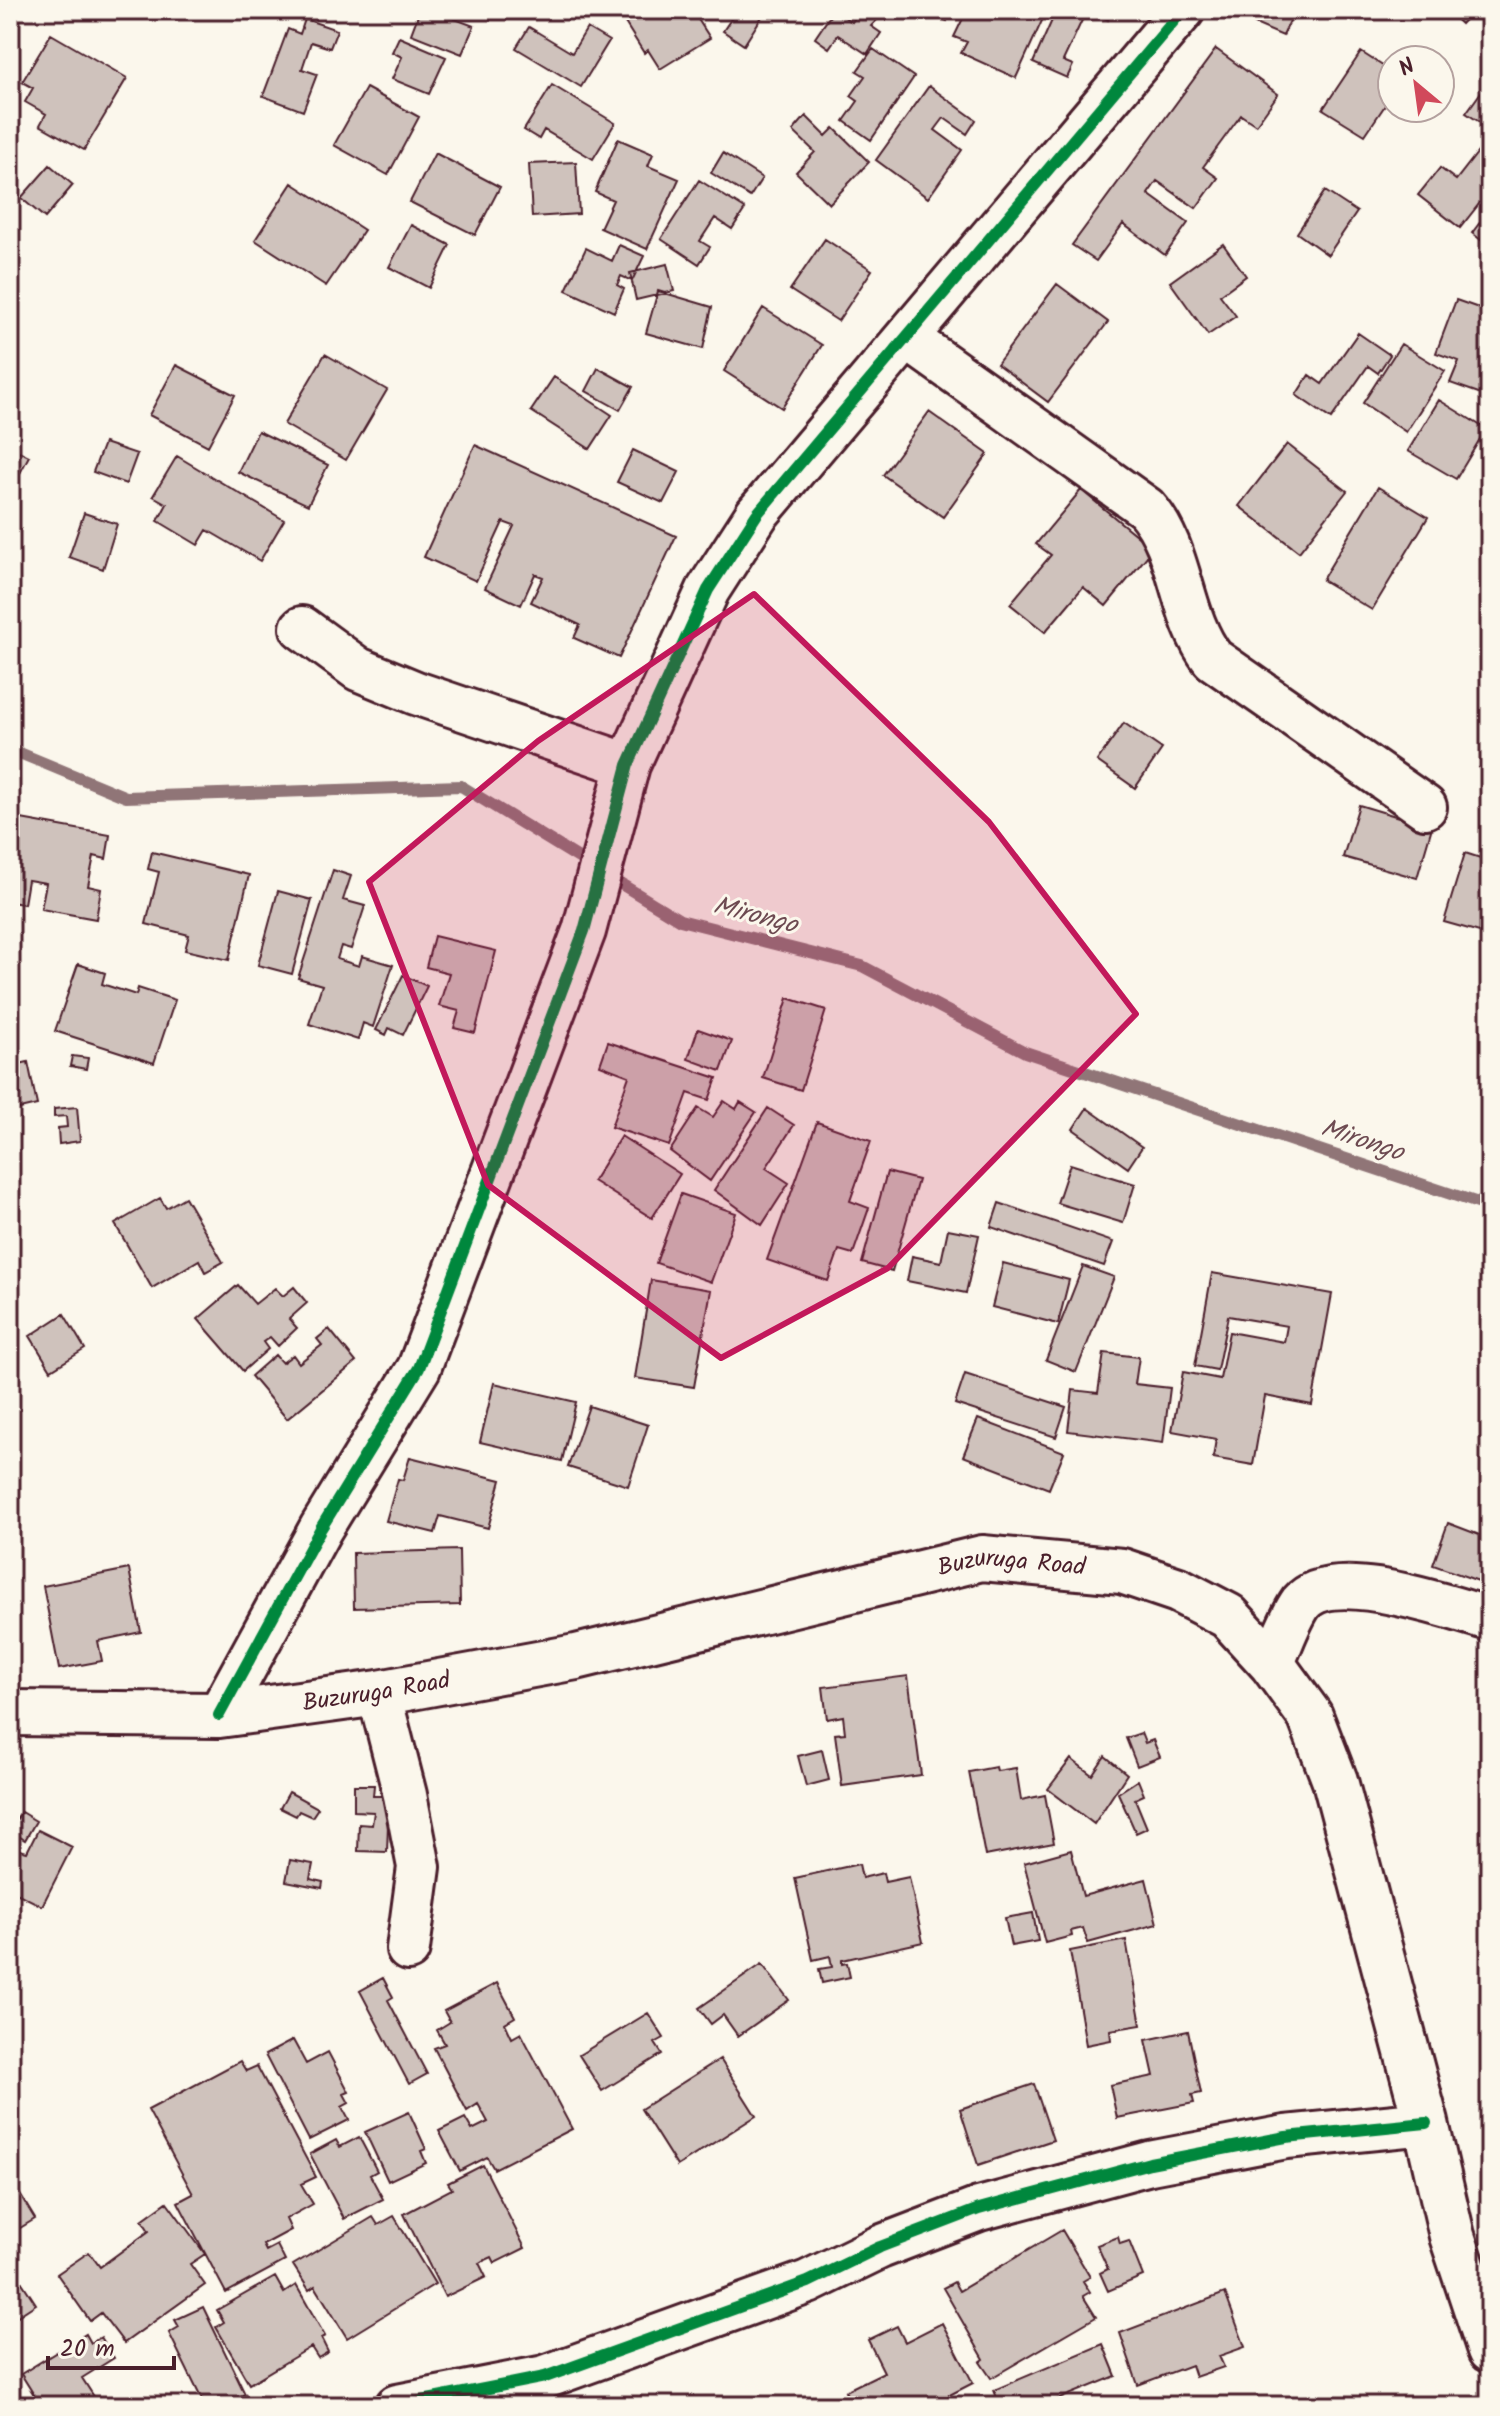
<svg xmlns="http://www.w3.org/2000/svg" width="1500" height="2416" font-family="Kalam,sans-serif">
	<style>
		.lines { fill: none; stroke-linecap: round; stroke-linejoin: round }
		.stream { stroke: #907477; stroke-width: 12 }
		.building { fill: #cfc2bc; stroke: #4a1f2b; stroke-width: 2 }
		.street-casing { stroke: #4a1f2b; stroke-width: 48 }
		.secondary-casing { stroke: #4a1f2b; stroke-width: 50 }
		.street { stroke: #fbf7ec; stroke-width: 42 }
		.secondary { stroke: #fbf7ec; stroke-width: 44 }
		.cycleway-casing { stroke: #fbf7ec; stroke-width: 17 }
		.cycleway { stroke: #00873e; stroke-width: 12 }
		.marked { fill: #c2185b; fill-opacity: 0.2; stroke: #c2185b; stroke-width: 6; stroke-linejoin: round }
		.labels { text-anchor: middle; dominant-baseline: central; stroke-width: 6; stroke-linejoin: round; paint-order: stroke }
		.street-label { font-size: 24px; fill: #4a1f2b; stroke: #fbf7ec }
		.water-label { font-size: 26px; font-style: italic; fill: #6d4a51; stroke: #fbf7ec }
	</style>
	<rect width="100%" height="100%" fill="#fbf7ec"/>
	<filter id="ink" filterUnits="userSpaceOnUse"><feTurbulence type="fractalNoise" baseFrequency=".0125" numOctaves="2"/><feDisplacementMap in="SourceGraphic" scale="16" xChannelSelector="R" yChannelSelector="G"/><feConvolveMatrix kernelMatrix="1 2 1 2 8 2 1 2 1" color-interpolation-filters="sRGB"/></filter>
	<g filter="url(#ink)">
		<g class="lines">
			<path class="stream" d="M10 749 126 797 461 786 680 920 862 966 1025 1052 1490 1207"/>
		</g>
		<path class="building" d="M420 10H431L474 26 462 54 411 34Z
			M617 10H692L710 38 660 69 648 50 644 53Z
			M737 10 765 12 744 45 723 31Z
			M834 10 852 22 860 10 877 20 871 26 881 33 867 54 838 35 829 48 815 38Z
			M915 10H951L947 21Z
			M967 10H1071L1084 16 1063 61 1073 65 1067 78 1033 63 1053 18 1045 14 1016 78 961 53 967 42 954 37Z
			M1088 10H1113L1108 20Z
			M1261 10H1295L1283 36 1255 24Z
			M1446 10H1474L1461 24Z
			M305 19 337 30 330 48 311 42 302 69 317 74 303 111 263 96 288 29 300 34Z
			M529 27 572 53 587 28 609 41 581 87 516 48Z
			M51 34 127 78 84 150 40 125 46 114 25 102 33 88 22 82Z
			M399 37 446 57 429 94 392 79 402 57 392 52Z
			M873 49 914 77 871 140 844 121 858 101 851 96 865 76 857 71Z
			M1216 49 1278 94 1256 125 1241 115 1203 167 1218 178 1196 208 1157 181 1148 194 1188 223 1165 255 1123 224 1096 261 1072 245Z
			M1361 52 1392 72V95L1365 135 1323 109Z
			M552 85 615 123 593 159 544 130 539 139 524 130Z
			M929 86 976 120 967 134 944 118 935 130 962 150 928 198 876 160Z
			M366 88 419 117 388 175 334 145Z
			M1481 92 1490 98V129L1466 113Z
			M806 116 826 136 834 128 869 162 829 204 796 172 815 152 793 131Z
			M618 139 653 154 648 166 679 179 647 249 600 228 613 200 595 192Z
			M1488 139 1490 190 1460 228 1418 195 1440 168 1456 180Z
			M435 153 500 187 475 235 410 202Z
			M723 153 762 178 750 197 711 173Z
			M576 162 579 214 532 217 529 164Z
			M50 165 73 185 45 218 21 198Z
			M10 179 21 186 10 201Z
			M699 180 745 209 732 229 715 218 700 241 710 247 699 264 661 239Z
			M292 183 364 230 326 286 255 240Z
			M1325 191 1357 212 1328 255 1297 233Z
			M1490 209V247L1472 233Z
			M411 225 450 245 429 288 389 267Z
			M825 239 872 270 838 321 790 290Z
			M1223 244 1246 276 1220 295 1236 316 1208 335 1170 282Z
			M619 245 644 256 632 281 621 276 617 285 624 289 614 312 566 290 586 248 612 261Z
			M667 264 674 291 636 300 630 273Z
			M1057 284 1108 322 1048 402 997 364Z
			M658 291 712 307 703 349 646 333Z
			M1456 300 1490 312V397L1450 383 1459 361 1436 353Z
			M763 308 822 345 782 408 724 371Z
			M1358 333 1390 355 1378 373 1368 366 1331 419 1296 395 1309 375 1322 384Z
			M1401 344 1445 371 1406 432 1363 403Z
			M325 354 387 390 346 460 284 424Z
			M176 365 235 395 208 446 149 415Z
			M598 368 633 387 620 410 586 391Z
			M554 377 612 415 590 449 531 411Z
			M1439 400 1486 429 1456 479 1408 451Z
			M929 412 988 454 943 517 883 475Z
			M258 431 328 465 308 505 238 472Z
			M104 443 137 454 126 484 93 472Z
			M1287 444 1347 491 1299 552 1239 506Z
			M475 445 676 536 619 658 574 638 580 625 531 602 543 577 535 574 521 605 485 588 514 526 503 522 476 581 424 557Z
			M10 447 29 456 16 481 10 478Z
			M633 450 679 472 663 503 617 482Z
			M177 456 284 520 260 561 207 530 198 545 158 521 167 504 153 496Z
			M1378 487 1428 517 1372 610 1322 580Z
			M1081 490 1153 549 1106 606 1083 587 1045 632 1010 604 1051 555 1036 544Z
			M84 513 117 524 103 569 69 557Z
			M1124 723 1162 749 1135 788 1097 761Z
			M1490 761V786L1479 768Z
			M1359 805 1432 827 1417 878 1343 857Z
			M10 817 110 835 106 859 94 856 88 886 101 889 96 919 41 909 46 883 28 880 24 904 10 902Z
			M152 852 249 875 229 960 185 950 189 935 146 924 159 872 148 869Z
			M1465 853 1490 861V935L1444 922Z
			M333 870 351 876 343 900 365 906 351 949 341 946 337 959 359 966 362 956 393 965 373 1027 363 1023 358 1040 309 1024 322 985 298 978Z
			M278 891 312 900 292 974 258 965Z
			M434 936 496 951 475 1033 454 1028 459 1011 439 1006 449 973 426 967Z
			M78 964 105 973 102 984 136 995 138 988 175 1000 154 1063 55 1031Z
			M403 975 427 986 403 1035 389 1028 386 1035 376 1030Z
			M788 998 826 1010 801 1090 763 1078Z
			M698 1029 732 1041 721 1071 688 1059Z
			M608 1042 717 1078 709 1100 688 1093 669 1146 611 1127 629 1076 600 1065Z
			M72 1056 88 1058 86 1069 70 1066Z
			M28 1062 37 1105 11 1111 10 1066Z
			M724 1101 736 1109 740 1102 756 1112 710 1181 670 1151 698 1108 713 1117Z
			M77 1107 80 1141 59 1144 58 1128 67 1127 66 1116 54 1117V1109Z
			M768 1108 794 1125 766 1168 789 1183 762 1225 714 1190Z
			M1087 1108 1142 1147 1128 1168 1073 1129Z
			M817 1122 871 1141 850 1201 869 1208 853 1254 839 1250 828 1281 767 1260Z
			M621 1136 680 1174 652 1218 593 1181Z
			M1070 1164 1135 1184 1123 1223 1057 1203Z
			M887 1172 918 1180 892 1271 862 1263Z
			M681 1194 736 1213 711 1282 656 1263Z
			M185 1197 223 1262 205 1272 199 1260 152 1288 115 1224 160 1198 166 1208Z
			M999 1203 1113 1242 1104 1266 991 1227Z
			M948 1229 979 1235 966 1293 907 1281 912 1256 941 1262Z
			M1003 1263 1069 1280 1058 1324 992 1307Z
			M1083 1266 1114 1277 1076 1372 1046 1360Z
			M1212 1273 1332 1294 1312 1405 1265 1396 1253 1465 1213 1458 1216 1439 1172 1431 1183 1372 1220 1379 1229 1332 1284 1342 1287 1326 1228 1316 1217 1370 1195 1366Z
			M651 1280 711 1290 694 1387 635 1378Z
			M238 1285 255 1304 275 1288 283 1296 294 1287 307 1303 289 1319 297 1328 278 1346 270 1337 263 1342 268 1349 243 1371 198 1319Z
			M64 1314 85 1349 51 1370 30 1336Z
			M329 1329 356 1362 287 1419 251 1376 275 1355 282 1363 293 1355 299 1363 322 1345 317 1339Z
			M1104 1353 1139 1357 1135 1384 1170 1388 1163 1443 1068 1431 1073 1390 1098 1393Z
			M965 1374 1066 1407 1056 1437 955 1404Z
			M494 1383 576 1402 562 1461 480 1442Z
			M589 1406 648 1425 628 1486 568 1467Z
			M978 1419 1064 1452 1049 1489 963 1456Z
			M410 1457 501 1480 488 1528 440 1516 435 1533 386 1521 398 1479 403 1480Z
			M1448 1523 1490 1539V1585L1433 1565Z
			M459 1550 460 1605 354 1608 353 1553Z
			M129 1569 141 1632 98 1641 102 1661 59 1669 43 1586Z
			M908 1676 921 1775 842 1786 835 1734 845 1733 843 1716 827 1719 823 1687Z
			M1141 1733 1145 1743 1153 1740 1160 1757 1137 1766 1126 1738Z
			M822 1750 829 1780 806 1786 798 1756Z
			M1105 1756 1127 1774 1094 1824 1048 1789 1071 1759 1092 1775Z
			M996 1767 997 1771 1016 1768 1021 1800 1045 1795 1054 1843 985 1856 969 1772Z
			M1138 1780 1144 1795 1135 1799 1147 1828 1136 1833 1118 1793Z
			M354 1785H374L373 1796H389L387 1852 358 1851 359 1824 372 1825 374 1812 354 1811Z
			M289 1792 318 1808 312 1817 299 1811 296 1816 280 1808Z
			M21 1812 36 1821 25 1840 10 1831V1815L17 1819Z
			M38 1830 72 1847 42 1906 10 1890V1877L16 1866 10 1863V1847L27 1852Z
			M1071 1850 1083 1896 1146 1879 1157 1924 1088 1943 1083 1928 1071 1931 1072 1936 1045 1943 1024 1863Z
			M290 1860 313 1864 310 1879 323 1882 322 1888 286 1881Z
			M859 1864 862 1878 883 1873 885 1882 909 1877 923 1942 842 1960V1964L847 1963 850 1977 822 1983 819 1969 832 1967 830 1956 813 1960 795 1878Z
			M1033 1913 1038 1941 1011 1946 1005 1918Z
			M1126 1940 1141 2025 1110 2030 1111 2040 1086 2045 1070 1951Z
			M762 1964 789 2000 738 2036 723 2015 711 2024 699 2008Z
			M383 1978 393 1997 388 2000 427 2074 409 2084 360 1991Z
			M497 1983 515 2017 505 2023 512 2038 521 2033 572 2129 494 2169 487 2157 460 2171 439 2131 465 2118 472 2130 488 2122 478 2104 467 2111 434 2048 445 2044 437 2030 450 2022 444 2011Z
			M648 2013 664 2038 655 2043 662 2054 602 2091 579 2055Z
			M1188 2031 1201 2093 1192 2095 1194 2103 1117 2118 1110 2085 1154 2076 1146 2040Z
			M293 2040 306 2064 328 2052 349 2092 344 2094 349 2103 342 2107 349 2120 309 2140 265 2055Z
			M720 2059 756 2116 677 2166 641 2109Z
			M240 2061 246 2071 257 2066 316 2177 301 2184 313 2204 286 2219 291 2230 263 2245 266 2251 277 2245 285 2261 226 2293 178 2202 193 2194 148 2110Z
			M1034 2084 1053 2140 978 2165 960 2109Z
			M409 2112 426 2149 421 2151 426 2163 388 2181 365 2132Z
			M359 2137 377 2171 370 2175 383 2199 344 2219 310 2154 336 2140 340 2147Z
			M483 2165 525 2248 495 2263 492 2257 479 2263 486 2277 445 2297 404 2214 452 2189 448 2183Z
			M10 2178 35 2219 10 2234Z
			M167 2202 205 2254 190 2264 205 2285 124 2343 101 2313 90 2321 57 2274 89 2252 100 2267 149 2231 142 2220Z
			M394 2216 435 2284 347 2338 315 2286 309 2290 293 2265 373 2217 378 2225Z
			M1062 2230 1090 2277 1083 2281 1090 2292 1083 2296 1096 2317 991 2378 980 2362 984 2359 943 2288 954 2282 959 2291Z
			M1118 2237 1120 2244 1129 2241 1143 2276 1108 2291 1100 2273 1108 2269 1097 2245Z
			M10 2264 36 2304 10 2321Z
			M275 2277 284 2293 296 2285 325 2336 321 2338 328 2352 318 2358 311 2347 249 2384 216 2327 224 2322 217 2310Z
			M1225 2293 1245 2347 1219 2356 1224 2367 1195 2377 1191 2365 1138 2385 1120 2333Z
			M203 2307 245 2394 221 2406H205L169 2333 179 2327 175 2320Z
			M942 2323 973 2383 934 2403 936 2406H853L845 2391 884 2372 868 2340 897 2326 905 2342Z
			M86 2334 91 2343 101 2337 114 2358 82 2378 100 2406H41L21 2374Z
			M1103 2344 1116 2376 1042 2406H1000L994 2390Z"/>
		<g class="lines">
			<g class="street-casing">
				<path id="street" d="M907 338 1146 508C1183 550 1179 615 1213 659L1425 807
					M302 628 358 669 416 693 628 765
					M1272 1664C1281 1646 1289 1620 1301 1603 1332 1565 1450 1608 1490 1619
					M379 1693 405 1795 419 1867 408 1949
					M219 1715 321 1528 419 1368 584 931 628 765 708 590 757 514 1183 10
					M397 2406 545 2377 808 2282 880 2247 979 2209 1150 2163 1286 2137 1426 2123"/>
			</g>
			<g class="secondary-casing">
				<g id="secondary">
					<path id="s1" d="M10 1713 219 1715 379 1693 576 1657 982 1558 1122 1571 1178 1590 1228 1616 1272 1664 1310 1716 1335 1781 1426 2123 1452 2236 1490 2350"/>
				</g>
			</g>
			<use href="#street" class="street"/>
			<use href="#secondary" class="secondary"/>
			<g class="cycleway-casing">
				<path id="cycleway" d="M219 1715 321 1528 419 1368 584 931 628 765 708 590 757 514 1183 10
					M397 2406 545 2377 808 2282 880 2247 979 2209 1150 2163 1286 2137 1426 2123"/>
			</g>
			<use href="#cycleway" class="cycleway"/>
		</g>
	</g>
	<path class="marked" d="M754 594 989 822 1136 1014 888 1268 721 1358 488 1185 369 882 538 741Z"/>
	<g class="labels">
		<g class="street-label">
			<text stroke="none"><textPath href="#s1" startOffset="1018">Buzuruga Road</textPath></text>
			<text stroke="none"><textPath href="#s1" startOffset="368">Buzuruga Road</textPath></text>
		</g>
		<g class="water-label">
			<text transform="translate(755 916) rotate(14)">Mirongo</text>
			<text transform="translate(1362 1141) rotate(18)">Mirongo</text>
		</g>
	</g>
	<rect width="1500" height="2416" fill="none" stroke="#fbf7ec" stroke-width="40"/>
	<rect x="20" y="20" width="1460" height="2376" fill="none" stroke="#4a1f2b" stroke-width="3" filter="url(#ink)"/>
	<g transform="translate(1416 84) rotate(331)"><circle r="38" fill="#fbf7ec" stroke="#b4a19f" stroke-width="2"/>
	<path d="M0-6L14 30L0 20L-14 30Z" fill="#d1495b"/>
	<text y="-12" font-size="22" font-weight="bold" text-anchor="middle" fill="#4a1f2b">N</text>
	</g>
	<path d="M48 2356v12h126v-12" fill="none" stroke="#4a1f2b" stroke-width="4"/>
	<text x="60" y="2356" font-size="24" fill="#4a1f2b" stroke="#fbf7ec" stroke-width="6" paint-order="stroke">20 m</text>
</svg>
